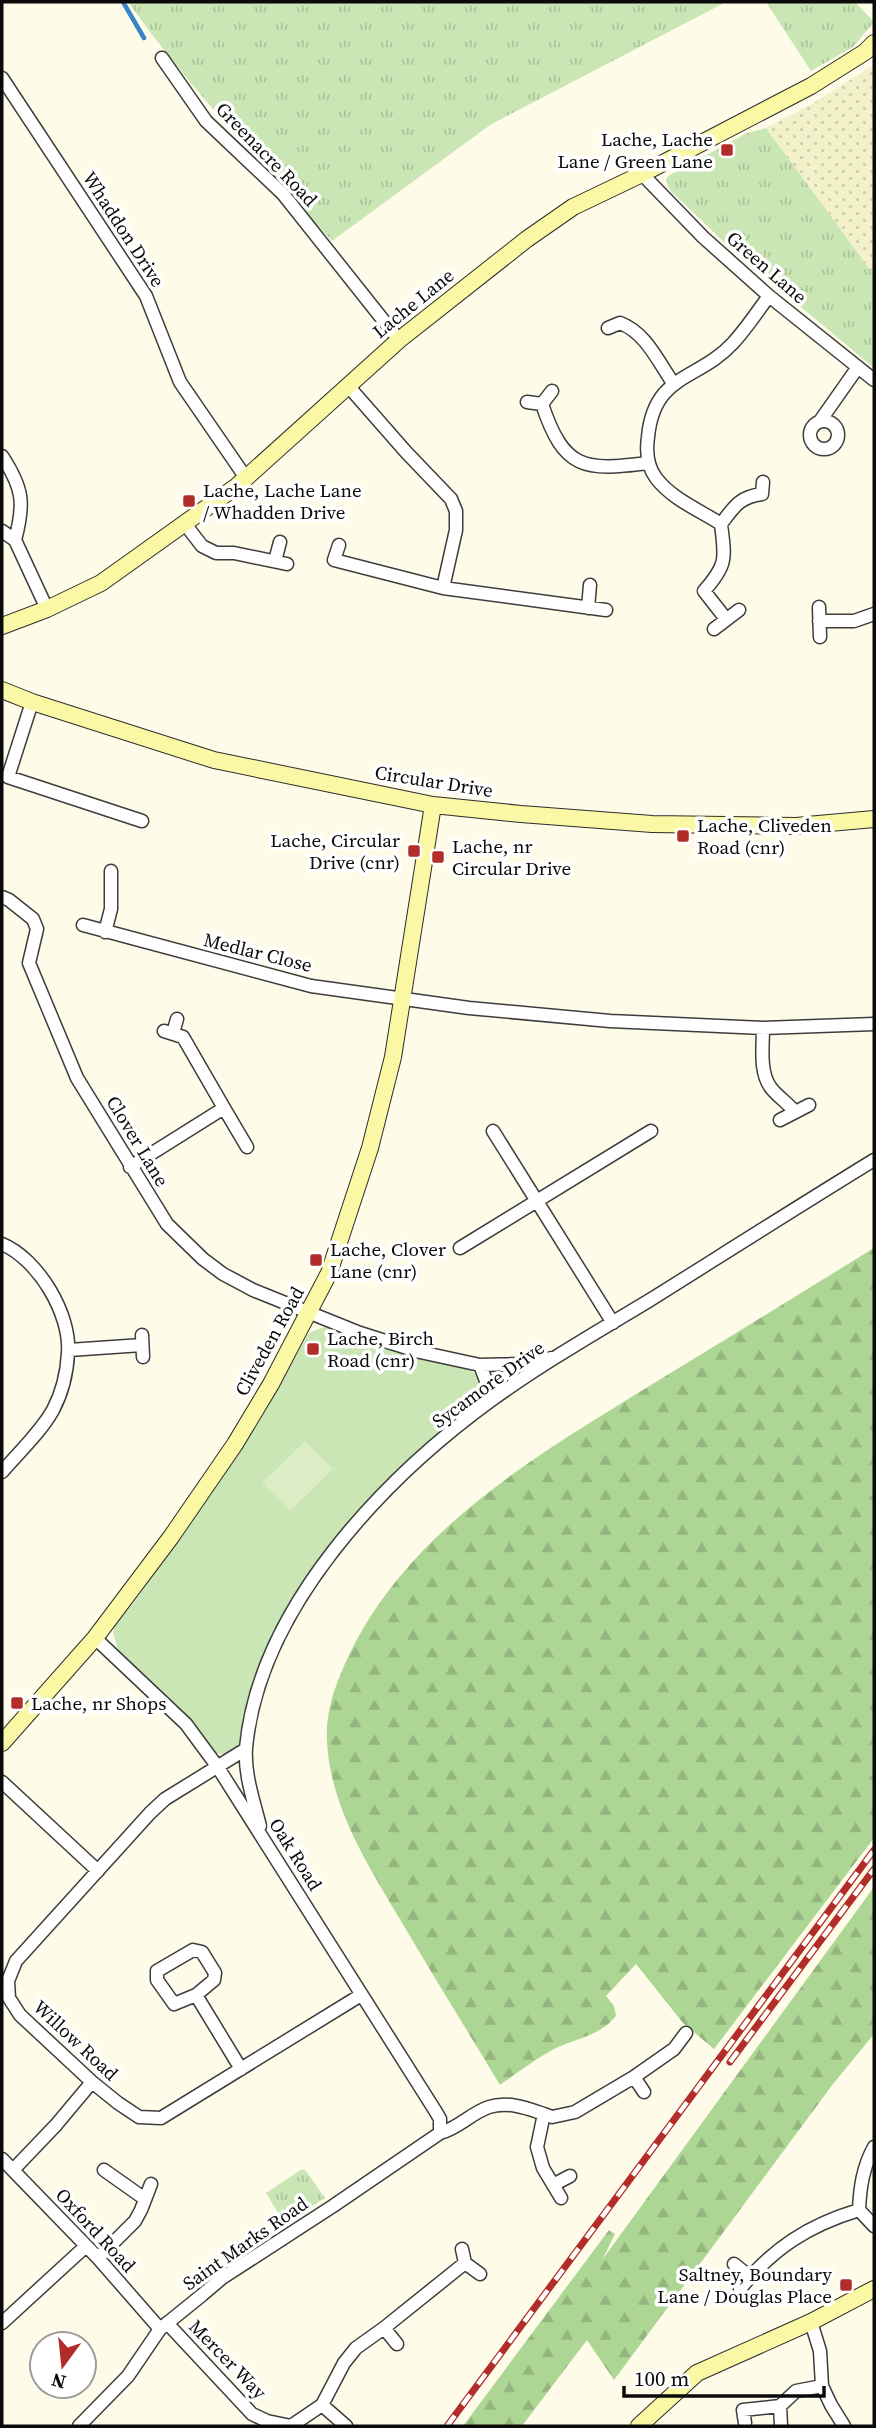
<svg xmlns="http://www.w3.org/2000/svg" width="876" height="2428" font-family="'Source Serif 4',serif">
	<style>
		.farmland { fill: url(#farmland-dots) }
		.grass { fill: url(#grass-tufts) }
		.forest { fill: url(#forest-firs) }
		.park { fill: #cae6b4 }
		.pitch { fill: #dcedc5 }
		.lines { fill: none; stroke-linecap: round; stroke-linejoin: round }
		.stream { stroke: #3984c6; stroke-width: 4.5 }
		.street-casing { stroke: #3d3d3d; stroke-width: 15 }
		.secondary-casing { stroke: #2c2c2c; stroke-width: 18 }
		.street { stroke: #fff; stroke-width: 12 }
		.secondary { stroke: #fbf8a5; stroke-width: 16 }
		.rail-casing { stroke: #b22d29; stroke-width: 7 }
		.rail { stroke: #fff; stroke-width: 4.5; stroke-dasharray: 13; stroke-linecap: butt }
		.poi-dot { fill: #b22d29; stroke: #fff; stroke-width: 2.5 }
		.labels { text-anchor: middle; dominant-baseline: central; stroke-width: 7; stroke-linejoin: round; paint-order: stroke }
		.poi-label { font-size: 19px; fill: #0a0a0a; stroke: #fff; text-anchor: start }
		.street-label { font-size: 19px; fill: #0a0a0a; stroke: #fff }
	</style>
	<defs>
		<pattern id="farmland-dots" width="8" height="8" patternUnits="userSpaceOnUse" patternTransform="scale(1.75)"><rect width="8" height="8" fill="#f2f1ca"/><path d="M2 2h.1M6 6h.1" fill="none" stroke="#cecdac" stroke-width="1.8" stroke-linecap="round"/></pattern>
		<pattern id="grass-tufts" width="24" height="20" patternUnits="userSpaceOnUse" patternTransform="scale(1.75)"><rect width="24" height="20" fill="#cae6b4"/><path d="M3 7l-1-3M5 7V3M7 7l1-3M15 17l-1-3M17 17v-4M19 17l1-3" fill="none" stroke="#acc499"/></pattern>
		<pattern id="forest-firs" width="22" height="20" patternUnits="userSpaceOnUse" patternTransform="scale(1.75)"><rect width="22" height="20" fill="#add694"/><path d="M5 1l3.5 6h-7zM16 11l3.5 6h-7z" fill="#94b67e"/></pattern>
	</defs>
	<rect width="100%" height="100%" fill="#fefbe8"/>
	<path class="farmland" d="M874 65V275L766 128 810 105Z"/>
	<path class="grass" d="M128 2H726L490 125 332 241C261 164 190 88 128 2Z
		M766 2H855L874 22 853 47 811 71Z
		M766 128 874 275V368L728 246 670 190 666 181 668 176 747 133Z
		M302 2169 306 2171 325 2198 285 2224 266 2193Z"/>
	<path class="forest" d="M874 1248V1838L714 2049 683 2023 636 1964 606 1996 614 2006 616 2016C599 2037 575 2038 552 2050 534 2060 517 2073 500 2085 467 2030 433 1976 401 1921 369 1867 330 1807 327 1741 325 1710 337 1680 350 1653 416 1519 555 1445 677 1369 743 1329 809 1288 874 1248Z
		M874 1887V2034L833 2084 614 2380 587 2340 522 2426H463L609 2230 615 2234 602 2260Z"/>
	<path class="park" d="M324 1327 343 1331 381 1347 418 1357 468 1368 480 1378 487 1391 479 1402 394 1473 338 1536 296 1592 274 1635 244 1735 238 1748 227 1755 216 1753 118 1650 113 1633 115 1625 135 1601 218 1482 283 1379 309 1333Z"/>
	<path class="pitch" d="M305 1441 333 1469 290 1511 262 1483Z"/>
	<g class="lines">
		<path class="stream" d="M123 2 144 38"/>
		<g class="street-casing">
			<path id="street" d="M162 58 206 121 283 194 399 340
				M2 78 146 296 180 382 246 478
				M642 174 703 237 769 296 874 380
				M608 328 620 323C645 332 658 361 673 383
				M349 387 406 452 451 499 456 511V530L443 588
				M527 402 542 404 552 391
				M542 404C564 470 584 471 648 463
				M820 421 858 367
				M810 435a14 14 0 1 1 28 0a14 14 0 1 1-28 0Z
				M2 456C23 488 25 503 15 540
				M763 482 762 494C739 497 734 507 721 524 699 510 672 499 656 478 647 466 646 451 648 437 654 373 698 381 733 343 746 329 757 312 769 296
				M185 524 202 546 216 553H234L287 564
				M721 524C725 558 728 564 704 591L726 619
				M2 531 15 540 47 609
				M339 545 334 560 443 588 606 610
				M275 561 280 542
				M819 607 820 637
				M588 608 590 585
				M819 621H854L874 614
				M714 629 739 610
				M32 702 8 777 142 821
				M2 897 9 900 33 919 37 929 29 963 77 1078 167 1224 203 1259 223 1274 253 1290 360 1333 420 1352 480 1365 522 1364 552 1358
				M83 925 311 986 469 1008 610 1021 763 1028 874 1024
				M105 932 111 909V871
				M763 1028C763 1047 759 1072 771 1088 778 1097 788 1103 795 1112
				M173 1033 177 1019
				M224 1108 247 1147
				M780 1120 809 1105
				M493 1131 613 1323
				M130 1167 224 1108 183 1037 164 1031
				M2 1244C38 1259 71 1314 68 1353 67 1372 62 1393 53 1410 40 1433 19 1452 2 1472
				M460 1248 651 1131
				M142 1335 143 1357
				M69 1350 142 1345
				M480 1365 493 1399
				M246 1749 165 1799 150 1813 16 1961 8 1981 9 1998 20 2015 92 2082 118 2103 139 2117 161 2118 361 1995
				M2 1782 98 1871
				M260 1826C254 1802 244 1774 246 1748 259 1608 384 1478 493 1399 543 1363 597 1332 650 1300 725 1253 799 1206 874 1160
				M196 1995 214 1980 215 1973 202 1952 193 1950 157 1971V1980L174 2004 196 1995 241 2069
				M634 2077 644 2092
				M544 2114 552 2117 575 2112 634 2077 674 2049 686 2033
				M440 2133C459 2128 471 2113 489 2107 508 2101 526 2108 544 2114L537 2147 543 2168 561 2198
				M874 2147C863 2167 860 2187 859 2210L874 2226
				M2 2159 98 2258 160 2329
				M13 2170 56 2125 92 2082
				M104 2170 145 2199
				M553 2185 570 2176
				M98 2258 135 2221 141 2210 151 2184
				M465 2263 480 2274
				M734 2264 750 2277
				M740 2289C773 2248 809 2225 859 2210
				M811 2322 820 2351 822 2386 831 2405 844 2426
				M2 2323 86 2246
				M167 2323 252 2414 267 2421 291 2426 322 2405 344 2363 356 2348 384 2328 465 2263 462 2249
				M384 2328 397 2344
				M322 2405 346 2426
				M780 2406 781 2426
				M745 2423 743 2410 780 2406 796 2391 822 2386
				M79 2426 128 2376 160 2329 202 2295 222 2278 333 2206 440 2133V2119L436 2112 217 1766 186 1724 95 1638"/>
		</g>
		<g class="secondary-casing">
			<path id="secondary" d="M2 626 47 609 101 583 237 486 399 340 527 239 573 207 642 174 811 86 865 52 874 43
				M2 690 32 702 214 760 433 805 521 814 652 824 796 826 874 819
				M2 1743 95 1638 171 1537 235 1444 271 1384 329 1273 370 1148 393 1057 433 805
				M639 2426 697 2373 811 2322 874 2289"/>
		</g>
		<use href="#street" class="street"/>
		<use href="#secondary" class="secondary"/>
		<g class="rail-casing">
			<path id="rail" d="M730 2062 874 1869
				M447 2426 874 1850"/>
		</g>
		<use href="#rail" class="rail"/>
	</g>
	<g class="poi-dot">
		<rect x="720" y="143" width="14" height="14" rx="3.5"/>
		<rect x="182" y="494" width="14" height="14" rx="3.5"/>
		<rect x="676" y="829" width="14" height="14" rx="3.5"/>
		<rect x="407" y="844" width="14" height="14" rx="3.5"/>
		<rect x="431" y="850" width="14" height="14" rx="3.5"/>
		<rect x="309" y="1253" width="14" height="14" rx="3.5"/>
		<rect x="306" y="1342" width="14" height="14" rx="3.5"/>
		<rect x="10" y="1696" width="14" height="14" rx="3.5"/>
		<rect x="839" y="2278" width="14" height="14" rx="3.5"/>
	</g>
	<g class="labels">
		<g class="poi-label">
			<text x="713" y="139" text-anchor="end">Lache, Lache<tspan x="713" dy="22">Lane / Green Lane</tspan></text>
			<text x="203" y="490">Lache, Lache Lane<tspan x="203" dy="22">/ Whadden Drive</tspan></text>
			<text x="697" y="825">Lache, Cliveden<tspan x="697" dy="22">Road (cnr)</tspan></text>
			<text x="400" y="840" text-anchor="end">Lache, Circular<tspan x="400" dy="22">Drive (cnr)</tspan></text>
			<text x="452" y="846">Lache, nr<tspan x="452" dy="22">Circular Drive</tspan></text>
			<text x="330" y="1249">Lache, Clover<tspan x="330" dy="22">Lane (cnr)</tspan></text>
			<text x="327" y="1338">Lache, Birch<tspan x="327" dy="22">Road (cnr)</tspan></text>
			<text x="31" y="1703">Lache, nr Shops</text>
			<text x="832" y="2274" text-anchor="end">Saltney, Boundary<tspan x="832" dy="22">Lane / Douglas Place</tspan></text>
		</g>
		<g class="street-label">
			<text transform="translate(267 154) rotate(46)">Greenacre Road</text>
			<text transform="translate(124 229) rotate(57)">Whaddon Drive</text>
			<text transform="translate(767 267) rotate(41)">Green Lane</text>
			<text transform="translate(413 303) rotate(-39)">Lache Lane</text>
			<text transform="translate(434 781) rotate(9)">Circular Drive</text>
			<text transform="translate(258 952) rotate(14)">Medlar Close</text>
			<text transform="translate(138 1141) rotate(59)">Clover Lane</text>
			<text transform="translate(269 1341) rotate(-61)">Cliveden Road</text>
			<text transform="translate(488 1384) rotate(-36)">Sycamore Drive</text>
			<text transform="translate(296 1854) rotate(58)">Oak Road</text>
			<text transform="translate(76 2040) rotate(43)">Willow Road</text>
			<text transform="translate(96 2230) rotate(47)">Oxford Road</text>
			<text transform="translate(245 2243) rotate(-35)">Saint Marks Road</text>
			<text transform="translate(228 2359) rotate(46)">Mercer Way</text>
		</g>
	</g>
	<rect width="876" height="2428" fill="none" stroke="#0a0a0a" stroke-width="7"/>
	<g transform="translate(63 2365) rotate(195)"><circle r="33" fill="#ffffff" stroke="#9d9d9d" stroke-width="2"/>
	<path d="M0-5L12 26L0 18L-12 26Z" fill="#b22d29"/>
	<text y="-10" font-size="19" font-weight="bold" text-anchor="middle" fill="#0a0a0a">N</text>
	</g>
	<path d="M624 2386v10h200v-10" fill="none" stroke="#0a0a0a" stroke-width="3.5"/>
	<text x="634" y="2386" font-size="21" fill="#0a0a0a" stroke="#ffffff" stroke-width="5" paint-order="stroke">100 m</text>
</svg>
